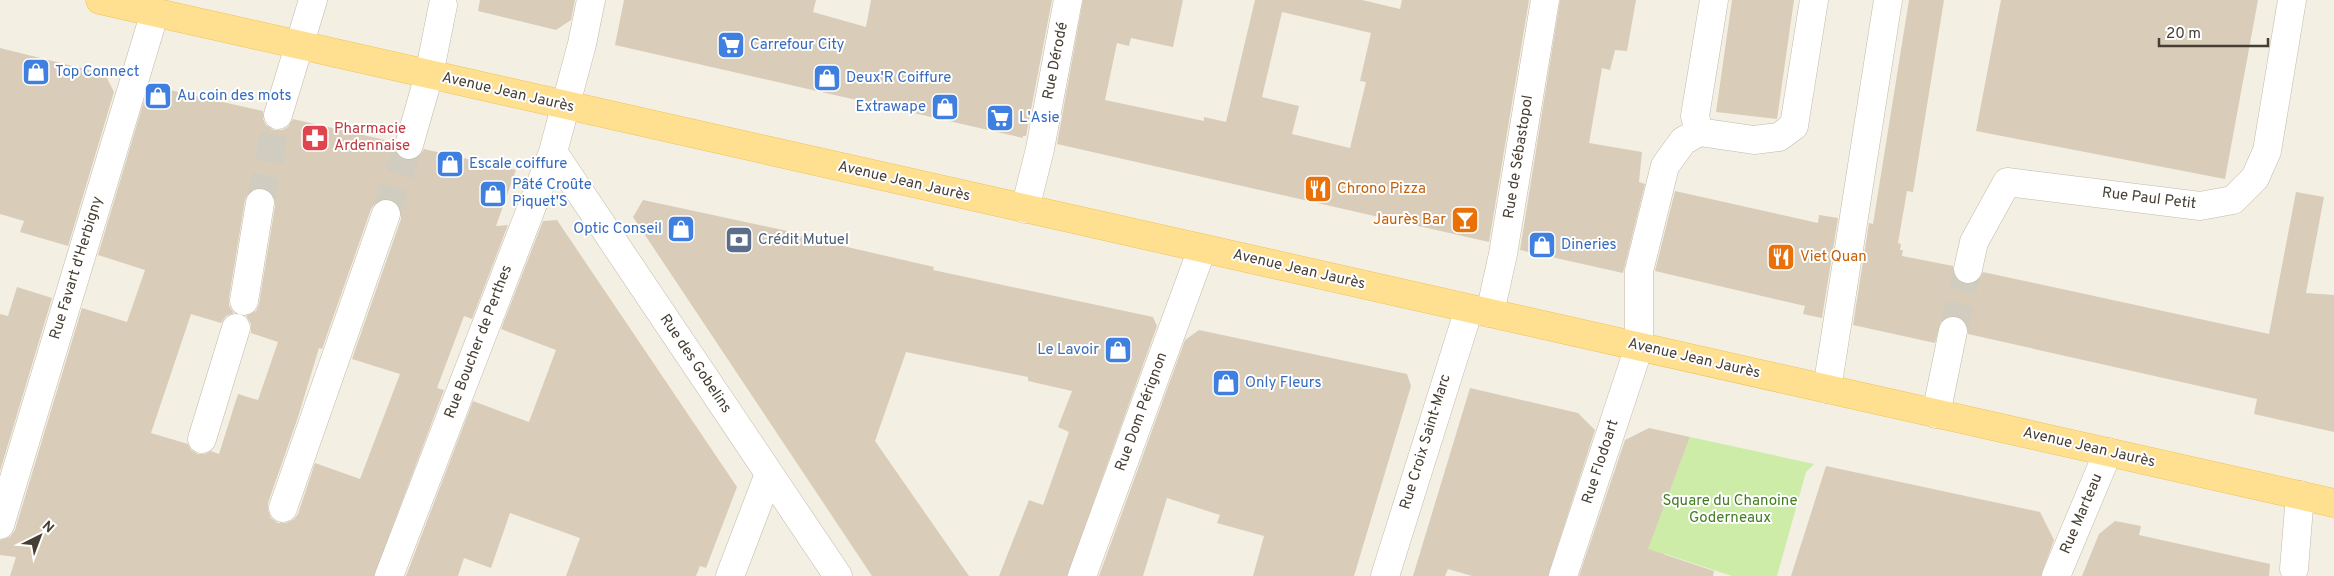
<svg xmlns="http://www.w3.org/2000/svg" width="2334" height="576" font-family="Overpass,sans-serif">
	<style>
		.green { fill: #cdeca7 }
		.building { fill: #d9cdba; fill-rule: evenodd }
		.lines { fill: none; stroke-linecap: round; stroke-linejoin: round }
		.minor-tunnel { stroke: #d0ccc0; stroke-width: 28; stroke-dasharray: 28 14; stroke-linecap: butt }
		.minor-casing { stroke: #c3b9a8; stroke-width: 29 }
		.major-casing { stroke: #efc256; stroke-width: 29 }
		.minor { stroke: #fff; stroke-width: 28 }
		.major { stroke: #ffe090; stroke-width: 28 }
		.labels { text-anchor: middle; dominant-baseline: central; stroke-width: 4; stroke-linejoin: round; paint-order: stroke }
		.shop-label { font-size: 15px; fill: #366cbe; stroke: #fff; text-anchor: start }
		.street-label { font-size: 15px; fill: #463e33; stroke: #fff }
		.health-label { font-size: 15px; fill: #be3a42; stroke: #fff; text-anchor: start }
		.food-label { font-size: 15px; fill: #c56008; stroke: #fff; text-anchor: start }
		.service-label { font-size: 15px; fill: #4e5e75; stroke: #fff; text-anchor: start }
		.park-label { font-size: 15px; fill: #437d21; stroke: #fff }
	</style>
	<rect width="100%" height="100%" fill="#f3efe3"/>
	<path class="green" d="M1690 437 1814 464 1806 472 1777 576H1732L1665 554 1637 576Z"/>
	<path class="building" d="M480 0H575L571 20 556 30 478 11Z
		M624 0H816L813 12 866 27 871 0H1052L1026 136H1023V138L615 45Z
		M1083 0H1183L1173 47 1131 38 1129 46 1117 43 1105 100 1204 121V117L1226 122 1255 0H1362L1400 9 1402 0H1529L1489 242 1057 144ZM1282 12 1371 33 1360 81 1366 82 1350 148 1292 134 1299 106 1262 97Z
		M1560 0H1636L1627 51 1615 50 1610 70 1602 68 1589 143 1642 152 1639 182 1645 184 1623 273 1520 250Z
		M1732 0H1794L1777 119 1716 112Z
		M1909 0H1944L1913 192 1907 191 1898 243 1901 244 1900 250H1903L1902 256 1953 266V274L1957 280 1965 284H1973L1979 280 1983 272 2269 334 2296 192 2324 197 2306 293 2334 295V432L2254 414 2257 399 1968 334V326L1964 320 1957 316H1948L1941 321 1935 343 1853 325 1869 223 1873 224Z
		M2001 0H2258L2225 179 1976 131Z
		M0 48 105 74 114 92 68 246 20 232 24 221 0 214Z
		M161 88 263 111V119L266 125 274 130H282L288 127 293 119 394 142V149L397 155 405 160H412L419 157 424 149 516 170 496 226 508 225 472 319 464 316 437 388 444 390 374 576H10L16 557 0 555V540L10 537 15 530 82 308 127 322 145 270 98 255 146 94ZM262 188 270 191 275 198V206L259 304 256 311 246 316 251 324V333L278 342 258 400 238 394 219 454 211 451 205 454H198L191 450 188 444 151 433 191 314 221 323 226 316 234 313 229 306V298L245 200 248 193 254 189ZM383 199H391L397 203 401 211V219L352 359 400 374 360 479 315 463 298 514 294 519 286 523H278L271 518 268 510V503L298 417 319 348 322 349 371 209 375 203Z
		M1675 191 1818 223 1819 215 1838 218 1822 318 1803 314 1805 306 1655 271Z
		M643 200 792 232 791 234 934 267 933 270 1153 317 1157 326 1067 576H999L1029 500 1043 505 1069 432 1058 427 1072 391 1028 381V377L906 352 875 441 969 576H872L633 217Z
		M557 220 737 487 706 568 700 566 696 576H566L580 538 510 513 491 568 464 558 458 576H406L473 401 529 422 556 350 501 329 543 221Z
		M17 287 52 298 0 471V314L8 316Z
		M1199 330 1407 374 1411 386 1354 576H1253L1264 536 1217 523 1220 515 1167 498 1143 576H1099L1185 340Z
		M1470 388 1578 413 1595 430 1548 576H1472L1448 569 1445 576H1413Z
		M1649 428 1690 437 1648 549 1714 571 1713 576H1579L1625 440Z
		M1826 466 2040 512 2054 540 2041 576H1791Z
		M2115 521 2141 526 2139 535 2270 564 2269 576H2082L2099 534Z"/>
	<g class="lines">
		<path class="minor-tunnel" d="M260 203 278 115
			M386 214 409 145
			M1953 331 1968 269"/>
		<g class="minor-casing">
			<path id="minor" d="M278 115 313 0
				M1699 132 1695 116 1714 0
				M409 145 429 75 443 5
				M553 152 838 576
				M1025 209 1040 149 1068 0
				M1968 269 1974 242 2007 182 2200 206 2233 200 2255 178 2267 151 2292 0
				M244 301 260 203
				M1490 313 1503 254 1545 0
				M1827 389 1888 0
				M1936 414 1953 331
				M202 439 236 328
				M283 508 386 214
				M0 525 155 12
				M2294 569 2300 495
				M389 576 553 152 582 44 591 0
				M730 576 769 474
				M1082 576 1202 249
				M1385 576 1469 309
				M1563 576 1639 347V271L1665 166 1683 141 1699 132 1754 140 1779 137 1794 126 1814 0
				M2056 576 2108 452"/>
		</g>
		<g class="major-casing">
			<path id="major" d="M100 0 2334 503"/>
		</g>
		<use href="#minor" class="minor"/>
		<use href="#major" class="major"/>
	</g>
	<defs>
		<g id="supermarket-square" transform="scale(1.4375)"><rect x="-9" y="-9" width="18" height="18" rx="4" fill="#3f7fe0" stroke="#fff"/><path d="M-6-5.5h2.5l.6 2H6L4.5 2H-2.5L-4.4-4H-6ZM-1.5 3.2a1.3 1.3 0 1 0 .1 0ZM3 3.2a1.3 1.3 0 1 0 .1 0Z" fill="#fff"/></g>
		<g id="shop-square" transform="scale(1.4375)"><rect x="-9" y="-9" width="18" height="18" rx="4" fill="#3f7fe0" stroke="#fff"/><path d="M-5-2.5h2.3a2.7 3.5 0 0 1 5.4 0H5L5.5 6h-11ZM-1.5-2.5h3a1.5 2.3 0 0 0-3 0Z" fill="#fff"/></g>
		<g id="pharmacy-square" transform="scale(1.4375)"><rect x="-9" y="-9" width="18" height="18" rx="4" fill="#e0444e" stroke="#fff"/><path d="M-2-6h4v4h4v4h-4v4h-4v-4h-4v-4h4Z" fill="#fff"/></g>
		<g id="restaurant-square" transform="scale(1.4375)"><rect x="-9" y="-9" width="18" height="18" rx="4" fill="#e8710a" stroke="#fff"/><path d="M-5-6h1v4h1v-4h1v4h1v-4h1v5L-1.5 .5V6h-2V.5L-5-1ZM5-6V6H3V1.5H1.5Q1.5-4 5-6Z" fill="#fff"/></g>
		<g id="bar-square" transform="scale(1.4375)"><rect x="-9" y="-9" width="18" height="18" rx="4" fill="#e8710a" stroke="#fff"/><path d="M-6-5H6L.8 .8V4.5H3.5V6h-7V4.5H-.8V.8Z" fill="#fff"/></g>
		<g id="bank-square" transform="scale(1.4375)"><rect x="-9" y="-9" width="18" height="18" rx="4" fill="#5c6f8a" stroke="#fff"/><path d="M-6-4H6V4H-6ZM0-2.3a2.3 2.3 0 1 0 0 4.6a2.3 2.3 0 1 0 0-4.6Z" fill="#fff"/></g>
	</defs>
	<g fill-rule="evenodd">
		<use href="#supermarket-square" x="731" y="45"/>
		<use href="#shop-square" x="36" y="72"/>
		<use href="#shop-square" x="827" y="78"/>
		<use href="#shop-square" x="158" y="96"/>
		<use href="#shop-square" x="945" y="107"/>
		<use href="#supermarket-square" x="1000" y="118"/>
		<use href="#pharmacy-square" x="315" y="138"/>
		<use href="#shop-square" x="450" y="164"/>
		<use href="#restaurant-square" x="1318" y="189"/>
		<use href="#shop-square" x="493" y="194"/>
		<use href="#bar-square" x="1465" y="220"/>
		<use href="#shop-square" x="681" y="229"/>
		<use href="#bank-square" x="739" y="240"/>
		<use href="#shop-square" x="1542" y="245"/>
		<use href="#restaurant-square" x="1781" y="257"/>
		<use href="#shop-square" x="1118" y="350"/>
		<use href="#shop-square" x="1226" y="383"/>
	</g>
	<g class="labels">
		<g class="shop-label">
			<text x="750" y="45">Carrefour City</text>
			<text x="55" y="72">Top Connect</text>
			<text x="846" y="78">Deux'R Coiffure</text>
			<text x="177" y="96">Au coin des mots</text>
			<text x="926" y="107" text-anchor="end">Extrawape</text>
			<text x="1019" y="118">L'Asie</text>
			<text x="469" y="164">Escale coiffure</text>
			<text x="512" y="185">Pâté Croûte<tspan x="512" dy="17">Piquet'S</tspan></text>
			<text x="662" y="229" text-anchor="end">Optic Conseil</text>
			<text x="1561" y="245">Dineries</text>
			<text x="1099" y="350" text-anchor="end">Le Lavoir</text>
			<text x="1245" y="383">Only Fleurs</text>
		</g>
		<g class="street-label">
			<text transform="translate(1056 61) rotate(-79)">Rue Dérodé</text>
			<text transform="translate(508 93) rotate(13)">Avenue Jean Jaurès</text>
			<text transform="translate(1519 157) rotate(-81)">Rue de Sébastopol</text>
			<text transform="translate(904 182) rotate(13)">Avenue Jean Jaurès</text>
			<text transform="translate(2149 199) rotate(7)">Rue Paul Petit</text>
			<text transform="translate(77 268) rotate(-73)">Rue Favart d'Herbigny</text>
			<text transform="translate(1299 270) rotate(13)">Avenue Jean Jaurès</text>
			<text transform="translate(479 342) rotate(-69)">Rue Boucher de Perthes</text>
			<text transform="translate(1694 359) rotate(13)">Avenue Jean Jaurès</text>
			<text transform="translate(695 364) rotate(56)">Rue des Gobelins</text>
			<text transform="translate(1142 412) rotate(-70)">Rue Dom Pérignon</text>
			<text transform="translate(1426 442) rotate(-73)">Rue Croix Saint-Marc</text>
			<text transform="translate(2089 448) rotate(13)">Avenue Jean Jaurès</text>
			<text transform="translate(1601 462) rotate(-72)">Rue Flodoart</text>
			<text transform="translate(2082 514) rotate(-67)">Rue Marteau</text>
		</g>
		<g class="health-label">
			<text x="334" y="129">Pharmacie<tspan x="334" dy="17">Ardennaise</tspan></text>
		</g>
		<g class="food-label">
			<text x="1337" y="189">Chrono Pizza</text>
			<text x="1446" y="220" text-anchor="end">Jaurès Bar</text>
			<text x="1800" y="257">Viet Quan</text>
		</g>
		<g class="service-label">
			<text x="758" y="240">Crédit Mutuel</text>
		</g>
		<g class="park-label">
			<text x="1730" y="501">Square du Chanoine<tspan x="1730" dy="17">Goderneaux</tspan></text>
		</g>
	</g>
	<g transform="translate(40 536) rotate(42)" stroke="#ffffff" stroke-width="4" paint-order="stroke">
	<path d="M0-4L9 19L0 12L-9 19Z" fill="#463e33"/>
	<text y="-8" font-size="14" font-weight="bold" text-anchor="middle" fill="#463e33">N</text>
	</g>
	<path d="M2159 38v8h109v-8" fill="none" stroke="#463e33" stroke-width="2.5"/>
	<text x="2166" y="38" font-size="15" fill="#463e33" stroke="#ffffff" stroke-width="4" paint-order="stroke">20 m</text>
</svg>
